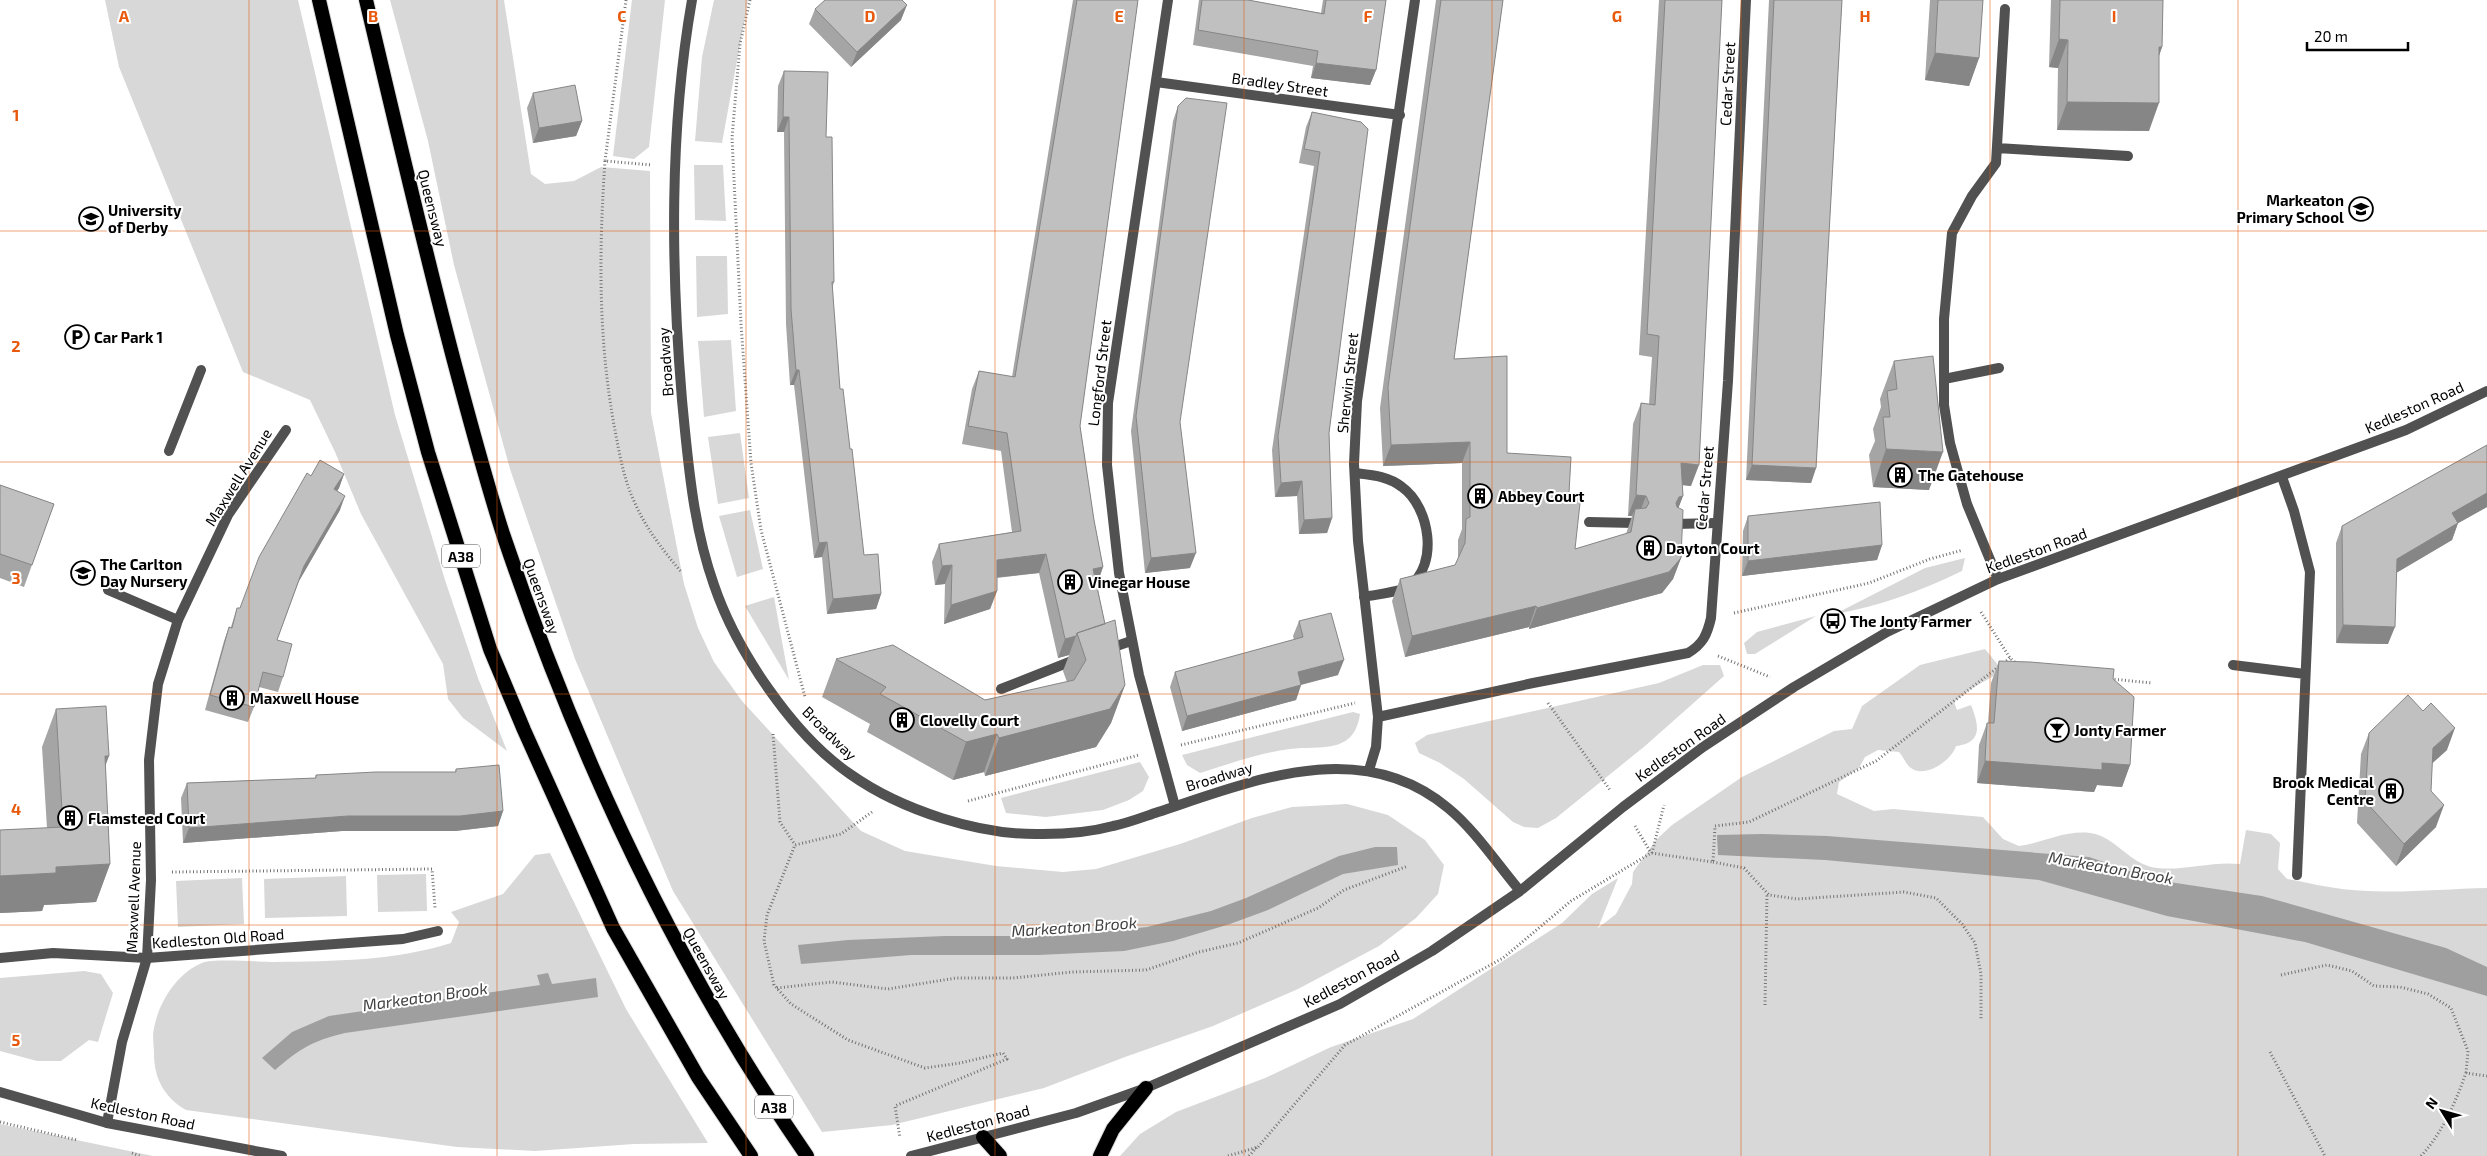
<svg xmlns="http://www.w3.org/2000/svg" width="2487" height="1156" font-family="'Exo 2',sans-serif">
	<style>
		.green { fill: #d8d8d8 }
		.water { fill: #9f9f9f }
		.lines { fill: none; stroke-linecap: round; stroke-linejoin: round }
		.trunk-casing { stroke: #dbdbdb; stroke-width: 16 }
		.path { stroke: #737373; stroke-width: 3; stroke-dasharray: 1 2.5; stroke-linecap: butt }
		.service { stroke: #515151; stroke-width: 10 }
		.minor { stroke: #515151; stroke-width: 10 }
		.tertiary { stroke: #515151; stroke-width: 10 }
		.trunk { stroke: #000; stroke-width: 14 }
		.wall { fill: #a5a5a5 }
		.shaded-wall { fill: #868686 }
		.building { fill: #c0c0c0; stroke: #868686 }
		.grid { fill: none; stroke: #e8590c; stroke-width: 1; stroke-opacity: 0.55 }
		.labels { text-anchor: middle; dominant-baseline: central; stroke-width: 4; stroke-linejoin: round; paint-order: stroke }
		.shield { fill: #fff; stroke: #4c4c4c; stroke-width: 1 }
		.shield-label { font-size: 14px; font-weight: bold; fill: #000 }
		.street-label { font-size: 15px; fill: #000; stroke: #fff }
		.poi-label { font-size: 15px; font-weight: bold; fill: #000; stroke: #fff; text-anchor: start }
		.water-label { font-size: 16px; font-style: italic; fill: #404040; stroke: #fff }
		.grid-label { font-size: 16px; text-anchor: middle; font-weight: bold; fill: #e8590c; stroke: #fff; stroke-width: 4; stroke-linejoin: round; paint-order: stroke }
	</style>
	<rect width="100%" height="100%" fill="#fff"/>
	<path class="green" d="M105 0H298L395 415 445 580 478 678 507 751 463 718 448 699 443 664 361 514 335 452 310 400 243 372 119 67Z
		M390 0H504L531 174 545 184 574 181 601 167 650 171 651 413 684 584 698 628 714 662 742 701 861 831 905 851 996 866 1063 872 1096 869 1180 844 1252 818 1292 807 1347 804 1388 815 1425 840 1444 865 1438 894 1416 918 1379 946 1298 989 1213 1026 1125 1057 1044 1088 892 1125 822 1132 673 891 575 659 510 469 454 265 428 141Z
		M632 0H665L649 147 634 159 613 156Z
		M714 0H748L722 143 695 141 702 57Z
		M694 165H723L726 221 695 220Z
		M696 256H727L728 314 697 317Z
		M731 340 736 411 704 417 698 341Z
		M740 433 749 498 718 504 708 437Z
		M750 510 763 569 737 577 719 516Z
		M1965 558 1962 571C1921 591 1880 606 1835 614L1925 568Z
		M774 597 789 680 745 606Z
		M1816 616 1755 654H1747L1744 643 1757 632Z
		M1985 649 2003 671 1974 687 1954 702 1957 710 1971 705C1979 725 1983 743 1956 746 1952 760 1925 779 1911 768 1906 765 1903 756 1899 752L1878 750 1865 757 1859 768 1839 782 1837 794 1874 811 1893 809 1983 817 2003 839 2019 846C2043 843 2064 830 2090 833 2115 836 2130 865 2157 868 2184 871 2212 861 2240 864L2246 830 2271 834 2280 843 2278 869 2287 879C2301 881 2315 885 2329 887 2380 896 2435 889 2487 888V1156H1120L1140 1134 1176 1112 1265 1078 1331 1047 1413 1019 1562 923 1592 894 1618 878 1598 928 1616 914 1632 884 1633 872 1656 840 1672 825 1742 777 1834 731 1852 729 1862 706 1920 665Z
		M1703 665H1720L1724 676 1645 746 1556 818 1538 828 1524 827 1513 822 1464 779 1440 763 1419 753 1415 743 1427 735 1659 683Z
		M1353 712 1360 714C1358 728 1352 741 1336 745 1322 749 1305 747 1290 749 1259 753 1229 764 1200 773L1187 765 1182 755Z
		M1140 762 1149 777 1143 791 1129 800 1103 810 1046 817 1006 813 1001 798Z
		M550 853 626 1009 708 1143 634 1144 535 1151 457 1147 186 1110C165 1098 154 1079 154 1054 154 1046 152 1036 154 1028 159 1002 177 973 202 963 213 958 260 962 274 962 335 961 394 961 451 943L459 922 451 912 503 894 535 855Z
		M426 874 427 911 378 912 377 875Z
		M346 876 347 916 265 918 264 879Z
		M242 878 244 924 178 927 176 881Z
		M84 971 101 974 113 993 98 1042 89 1040 61 1061H37L0 1051V978Z
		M0 1124 153 1156H0Z"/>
	<path class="water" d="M1762 834 1827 836 2089 857 2156 880 2262 896 2446 948 2487 967V996L2305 942 2167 916 2039 880 1825 860 1718 855 1717 835Z
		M1375 847H1397L1398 865 1343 874 1268 910 1230 924 1173 941 1124 951 1038 955H911L801 964 798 945 848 940 945 936H1064L1147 927 1211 911 1246 898 1339 856Z
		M548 973 552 984 596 978 598 997 345 1033C312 1041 301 1048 275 1070L262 1058 292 1032 329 1016 540 985 537 975Z"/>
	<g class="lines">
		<g class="trunk-casing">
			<path id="trunk" d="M319 0 397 335 428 452 490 649 524 730 613 928 698 1077 751 1156
				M366 0C395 122 423 244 455 365 470 421 485 478 503 534 577 755 674 964 807 1156
				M983 1137 1000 1156
				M1100 1156 1113 1129 1146 1088"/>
		</g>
		<path class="path" d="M626 0 605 161 652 165
			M750 0 740 44 732 138 741 324 751 463 761 530 805 697
			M605 161C599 249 598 337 614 425 619 451 623 477 634 501 646 529 663 550 682 573
			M1981 612 2010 658 2017 664
			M1734 613 1869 583 1930 559 1963 550
			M1718 656 1770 677
			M2111 679 2152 683
			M1548 703 1610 790
			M773 734 780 822 795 845
			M1181 745 1355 703
			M968 801 1139 755
			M872 812 841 834 795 845 767 915 764 941 774 985 791 1004 848 1040 925 1068 960 1063 1003 1053 1007 1059 895 1106 900 1138
			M1635 826 1651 853
			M1652 853 1664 805
			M1713 862 1744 868 1769 895 1797 899 1904 892 1936 898 1962 924 1975 943 1981 974V1020
			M172 872 432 869 435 908
			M2281 975 2327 965 2352 971 2374 986 2400 987 2428 994 2451 1008 2468 1051 2466 1073
			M777 988 832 982 888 989 956 978H1013L1072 972 1146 970 1199 952 1238 943 1318 908 1344 890 1408 866
			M1765 1005 1767 893
			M2270 1052 2325 1156
			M0 1122 77 1140
			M132 1153 140 1156
			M1228 1156 1258 1147 1345 1045 1503 958 1571 901 1651 853 1713 862 1715 826 1749 822 1876 761 2010 658
			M1249 1156 1257 1147
			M2421 1156C2443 1132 2455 1103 2466 1073L2487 1076"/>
		<path class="service" d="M1997 148 2128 156
			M1944 379 1999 368
			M169 451 201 370
			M1355 473C1372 475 1388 476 1402 487 1430 507 1439 565 1409 586 1398 593 1377 594 1364 597
			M2282 477 2294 511 2310 572 2297 875
			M1589 522 1635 523
			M1675 524 1716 523
			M1998 579 1967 504 1950 443 1944 405V319L1952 233 1972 196 1996 163 2005 9
			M108 590 178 620
			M1108 649 1131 641
			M2233 665 2305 674
			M1001 689 1077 659"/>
		<path class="minor" d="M1168 0 1108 403 1107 465 1119 573 1139 675 1175 806
			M1156 82 1400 115
			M1378 717 1533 683 1688 653C1703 644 1707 635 1711 618L1728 381 1746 0
			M1369 770 1376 747 1378 717 1358 541 1354 464 1357 401 1415 0
			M0 958 53 953 147 958 403 939 438 931
			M107 1123 122 1042 147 958 151 880 149 760 158 684 178 620 228 515 286 430"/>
		<path class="tertiary" d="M692 0C669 131 671 268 682 400 688 462 693 526 714 585 736 650 793 735 850 774 901 810 980 836 1043 834 1065 834 1091 832 1113 826 1128 823 1143 817 1158 812 1252 781 1361 735 1448 808 1475 830 1498 865 1520 891
			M0 1092 107 1123 282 1156
			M911 1156 1076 1113 1146 1088 1340 1004 1432 951 1520 891 1623 807 1703 747 1794 687 1887 632 1998 579 2406 430 2487 391"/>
		<use href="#trunk" class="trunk"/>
	</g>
	<path class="wall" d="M1073 0H1138L1080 426 1094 520 1103 567 1097 585 1105 624 1125 685 1111 723 1096 747 985 776 984 772 953 780 867 732 870 724 822 697 836 659 985 700 1067 682 1063 671 1069 655 1058 658 1039 573 997 578V591L990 609 944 624 945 584 935 585 932 562 939 544 1012 532 1001 451 962 444 972 389 979 371 1012 377Z
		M1199 0H1248L1321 13 1323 0H1386L1376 70 1370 85 1311 78 1313 66 1193 45Z
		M1436 0H1503L1454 359 1507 453 1569 493 1575 549 1626 534 1632 516H1628L1633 424 1641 403 1649 404 1652 357 1639 355 1659 0H1722L1691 486 1682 485 1683 496 1678 508 1681 558 1673 579 1662 593 1529 629V627L1405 657 1392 601 1400 579 1455 565 1458 559V540L1462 529V463L1383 466 1380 408Z
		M1769 0H1842L1816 468 1811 483 1746 480Z
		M1930 0H1983L1979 58 1969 86 1925 80Z
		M2051 0H2163L2162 47 2159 56 2149 131 2057 130 2058 68 2049 67Z
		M815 9 901 20 851 67 809 24Z
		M784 71 826 137 834 282 832 289 840 389 850 449 864 555 881 594 876 609 827 614 822 557 814 558 794 385H790L786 324 784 132H777L778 86Z
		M533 93 582 121 576 136 533 143 527 108Z
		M1178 106 1180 422 1190 568 1145 573 1131 431 1173 121Z
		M1312 112 1361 122 1329 433 1332 518 1327 533 1299 534 1297 496 1275 497 1272 450 1314 166 1299 163 1306 127Z
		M1894 361 1929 490 1873 487 1869 455 1875 441 1873 429 1881 407 1880 399Z
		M2487 445V507L2458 523 2452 540 2396 573 2388 644 2336 643V543L2342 526Z
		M344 474 339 488 337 491 340 510 299 581 277 640 283 677 278 692 259 687 254 707 248 722 205 710 224 641 229 627H231L237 608H240L311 476Z
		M0 485 54 504 24 587 0 578Z
		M1748 516 1882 545 1877 560 1742 576 1743 531Z
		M1299 621 1338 675 1301 685 1296 700 1182 731 1170 687 1175 672 1294 640 1293 636Z
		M1999 661 2113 679 2130 765 2122 787 2097 785 2094 792 1977 783 1979 745 1987 723H1988L1991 683Z
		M56 709 105 765 110 864 96 902 44 905 42 911 0 913V830L47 828 42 747Z
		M2369 733 2447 750 2432 763 2431 791 2436 827 2396 866 2357 823 2361 754Z
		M456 769 503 811 498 826 455 831H342L183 843 181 798 187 783 315 778 316 775 455 772Z"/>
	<path class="shaded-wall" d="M907 5 901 20 851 67 857 52Z
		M2059 39 2068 40 2058 68 2049 67Z
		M2159 47H2162L2152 75Z
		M1935 53 1979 58 1969 86 1925 80Z
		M1316 63 1376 70 1370 85 1311 78Z
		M2067 102 2159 103 2149 131 2057 130Z
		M783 117H789L784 132H777Z
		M582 121 576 136 533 143 539 128Z
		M796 370H799L794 385H790Z
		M1470 442 1462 463 1383 466 1391 445Z
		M1886 449 1943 452 1929 490 1873 487Z
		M1681 463 1699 465 1691 486 1673 484Z
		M1752 465 1816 468 1811 483 1746 480Z
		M344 474 339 488 329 504 334 489Z
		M1302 481 1297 496 1275 497 1281 483Z
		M2487 493V507L2446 530 2452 513Z
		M1636 495 1646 496 1638 517 1635 509 1632 516H1628Z
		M345 496 340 510 299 581 304 566Z
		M1683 496 1675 517 1676 503 1679 497Z
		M1332 518 1327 533 1299 534 1304 520Z
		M2458 523 2452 540 2391 576 2397 559Z
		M827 542 822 557 814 558 819 543Z
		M1882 545 1877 560 1742 576 1748 561Z
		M1196 553 1190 568 1145 573 1151 558Z
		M1046 554 1039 573 990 578 997 560Z
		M1681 558 1673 579 1662 593 1529 629 1537 608Z
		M952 565 945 584 935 585 942 566Z
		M1103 567 1096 586 1093 569Z
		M997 591 990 609 944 624 951 605Z
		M881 594 876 609 827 614 833 599Z
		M1536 606 1529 627 1405 657 1412 636Z
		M2343 625 2395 627 2388 644 2336 643Z
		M1076 636 1069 655 1058 658 1065 639Z
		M1344 660 1338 675 1292 687 1298 672Z
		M1125 685 1111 723 1096 747 985 776 999 738Z
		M1301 685 1296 700 1182 731 1187 716Z
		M2455 728 2447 750 2425 770 2433 748Z
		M997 734 984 772 953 780 966 742Z
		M105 756H109L95 794Z
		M1985 761 2102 763 2130 765 2122 787 2097 785 2094 792 1977 783Z
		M2444 805 2436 827 2396 866 2404 844Z
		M503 811 498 826 455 831H342L183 843 189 828 348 816Z
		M110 864 96 902 44 905 42 911 0 913V876L56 867Z"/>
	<path class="building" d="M825 0H902L907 5 857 52 815 9Z
		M1077 0H1138L1080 426 1094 520 1103 567 1093 569 1105 624 1077 633 1076 636 1065 639 1046 554 997 560V591L951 605 952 565 942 566 939 544 1021 531 1007 433 968 426 979 371 1015 377Z
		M1202 0H1248L1324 14 1326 0H1386L1376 70 1316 63 1318 51 1198 30Z
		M1441 0H1503L1454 359 1507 356V453L1571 457 1569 493 1581 494 1575 549 1631 532 1635 509 1646 508 1649 503 1646 496 1636 495 1641 403 1655 405 1659 336 1647 334 1665 0H1722L1699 465 1681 463 1683 496 1679 497 1676 503 1677 507 1683 510 1681 558 1669 572 1537 608 1536 606 1412 636 1400 579 1455 565 1465 543 1466 519 1470 517V442L1391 445 1388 387Z
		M1774 0H1842L1816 468 1752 465Z
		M1938 0H1983L1979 58 1935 53Z
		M2060 0H2163L2162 47H2159V103L2067 102 2068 40 2059 39Z
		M784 71 828 72 826 137H832L833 221 834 282H832L840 389H843L850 449H852L864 555 878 554 881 594 833 599 827 542 819 543 799 370H796L791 309 789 117H783Z
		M575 85 582 121 539 128 533 93Z
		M1186 98 1227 103 1180 422 1196 553 1151 558 1136 416 1178 106Z
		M1312 112 1361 122 1368 129 1329 433 1332 518 1304 520 1302 481 1281 483 1278 436 1320 152 1304 149Z
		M1933 356 1943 452 1886 449 1883 417H1890L1887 391 1897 389 1894 361Z
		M2487 445V493L2452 513 2458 523 2397 559 2395 627 2343 625 2342 526Z
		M320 460 344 474 334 489 345 496 304 566 277 640 292 644 283 677 263 672 254 707 210 695 229 627 232 628 237 608H240L259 557 307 473 311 476Z
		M0 485 54 504 32 565 0 554Z
		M1880 502 1882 545 1748 561V516Z
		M1331 613 1344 660 1298 672 1301 685 1187 716 1175 672 1303 637 1299 621Z
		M1115 620 1125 685 1110 709 999 738 997 734 966 742 880 694 886 687 836 659 893 645 985 700 1074 680 1086 660 1077 633Z
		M1999 661 2030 662 2114 669 2113 679 2134 697 2130 765 2102 763V770L1985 761 1987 723H1994Z
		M2408 695 2423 711 2431 703 2455 728 2433 748 2431 791 2444 805 2404 844 2365 801 2369 733Z
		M106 706 109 756H105L110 864 56 867V873L0 876V830L63 827 56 709Z
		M499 765 503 811 460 816H348L189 828 187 783 316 778V775L376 772H456V769Z"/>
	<path class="grid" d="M249 0V1156M497 0V1156M746 0V1156M995 0V1156M1244 0V1156M1492 0V1156M1741 0V1156M1990 0V1156M2238 0V1156M0 231H2487M0 462H2487M0 694H2487M0 925H2487"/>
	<defs>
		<g id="school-ring" transform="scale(1.25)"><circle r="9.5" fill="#fff" stroke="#000" stroke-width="1.5"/><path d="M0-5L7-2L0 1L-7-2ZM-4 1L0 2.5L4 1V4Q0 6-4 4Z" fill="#000"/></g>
		<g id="university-ring" transform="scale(1.25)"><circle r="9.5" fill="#fff" stroke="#000" stroke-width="1.5"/><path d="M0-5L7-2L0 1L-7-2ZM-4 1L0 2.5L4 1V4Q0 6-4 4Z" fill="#000"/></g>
		<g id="parking-ring" transform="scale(1.25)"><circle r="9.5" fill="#fff" stroke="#000" stroke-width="1.5"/><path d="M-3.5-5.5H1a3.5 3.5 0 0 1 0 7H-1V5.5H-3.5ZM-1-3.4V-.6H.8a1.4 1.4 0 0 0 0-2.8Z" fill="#000"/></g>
		<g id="building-ring" transform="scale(1.25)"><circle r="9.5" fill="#fff" stroke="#000" stroke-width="1.5"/><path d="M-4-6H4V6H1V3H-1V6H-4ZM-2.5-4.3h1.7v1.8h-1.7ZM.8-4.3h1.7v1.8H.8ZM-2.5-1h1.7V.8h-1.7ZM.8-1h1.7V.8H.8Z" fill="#000"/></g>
		<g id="bus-ring" transform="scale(1.25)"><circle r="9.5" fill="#fff" stroke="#000" stroke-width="1.5"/><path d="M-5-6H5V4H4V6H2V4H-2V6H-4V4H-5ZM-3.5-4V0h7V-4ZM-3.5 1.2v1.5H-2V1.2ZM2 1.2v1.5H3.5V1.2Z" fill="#000"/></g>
		<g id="bar-ring" transform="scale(1.25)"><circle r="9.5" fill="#fff" stroke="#000" stroke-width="1.5"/><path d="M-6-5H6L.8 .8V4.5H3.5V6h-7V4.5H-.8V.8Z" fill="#000"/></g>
	</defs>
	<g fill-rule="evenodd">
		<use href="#school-ring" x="2361" y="209"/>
		<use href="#university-ring" x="91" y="219"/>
		<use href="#parking-ring" x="77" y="337"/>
		<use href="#building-ring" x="1900" y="475"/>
		<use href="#building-ring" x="1480" y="496"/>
		<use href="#building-ring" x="1649" y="548"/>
		<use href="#school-ring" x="83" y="573"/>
		<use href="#building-ring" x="1070" y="582"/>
		<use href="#bus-ring" x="1833" y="621"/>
		<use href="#building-ring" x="232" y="698"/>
		<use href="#building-ring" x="902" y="720"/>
		<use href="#bar-ring" x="2057" y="730"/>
		<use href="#building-ring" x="2391" y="791"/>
		<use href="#building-ring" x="70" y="818"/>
	</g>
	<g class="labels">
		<g class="shield">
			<rect x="442" y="544.5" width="38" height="23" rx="4"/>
			<rect x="755" y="1095.5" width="38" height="23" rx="4"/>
		</g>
		<g class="shield-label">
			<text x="461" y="556">A38</text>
			<text x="774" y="1107">A38</text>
		</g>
		<g class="street-label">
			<text transform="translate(1280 84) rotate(8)">Bradley Street</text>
			<text transform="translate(1727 84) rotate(-87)">Cedar Street</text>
			<text transform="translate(433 208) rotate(76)">Queensway</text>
			<text transform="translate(665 362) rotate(-94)">Broadway</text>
			<text transform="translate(1099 373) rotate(-83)">Longford Street</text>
			<text transform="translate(1347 383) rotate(-84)">Sherwin Street</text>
			<text transform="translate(2414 407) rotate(-24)">Kedleston Road</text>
			<text transform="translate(238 477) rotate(-58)">Maxwell Avenue</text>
			<text transform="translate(1704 488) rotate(-85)">Cedar Street</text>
			<text transform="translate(2036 550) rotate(-20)">Kedleston Road</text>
			<text transform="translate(542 596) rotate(70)">Queensway</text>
			<text transform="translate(830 733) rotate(45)">Broadway</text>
			<text transform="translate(1680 747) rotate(-35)">Kedleston Road</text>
			<text transform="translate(1219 776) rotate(-17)">Broadway</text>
			<text transform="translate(133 897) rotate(-88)">Maxwell Avenue</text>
			<text transform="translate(218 938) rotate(-4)">Kedleston Old Road</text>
			<text transform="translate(707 963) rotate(61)">Queensway</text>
			<text transform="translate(1351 978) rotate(-28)">Kedleston Road</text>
			<text transform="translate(143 1113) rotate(12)">Kedleston Road</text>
			<text transform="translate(978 1123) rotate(-15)">Kedleston Road</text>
		</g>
		<g class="poi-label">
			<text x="2344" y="200" text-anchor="end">Markeaton<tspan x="2344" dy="17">Primary School</tspan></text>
			<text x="108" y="210">University<tspan x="108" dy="17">of Derby</tspan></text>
			<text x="94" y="337">Car Park 1</text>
			<text x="1918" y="475">The Gatehouse</text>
			<text x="1498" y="496">Abbey Court</text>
			<text x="1666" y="548">Dayton Court</text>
			<text x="100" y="564">The Carlton<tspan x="100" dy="17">Day Nursery</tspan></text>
			<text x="1088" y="582">Vinegar House</text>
			<text x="1850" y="621">The Jonty Farmer</text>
			<text x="250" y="698">Maxwell House</text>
			<text x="920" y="720">Clovelly Court</text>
			<text x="2074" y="730">Jonty Farmer</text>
			<text x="2374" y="782" text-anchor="end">Brook Medical<tspan x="2374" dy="17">Centre</tspan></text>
			<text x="88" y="818">Flamsteed Court</text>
		</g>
		<g class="water-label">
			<text transform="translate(2111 867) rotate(10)">Markeaton Brook</text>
			<text transform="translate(1074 926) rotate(-4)">Markeaton Brook</text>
			<text transform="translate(425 996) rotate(-8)">Markeaton Brook</text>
		</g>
	</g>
	<g class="grid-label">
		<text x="124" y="22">A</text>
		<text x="373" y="22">B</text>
		<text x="622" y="22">C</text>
		<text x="870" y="22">D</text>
		<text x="1119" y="22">E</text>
		<text x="1368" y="22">F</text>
		<text x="1617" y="22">G</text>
		<text x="1865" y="22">H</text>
		<text x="2114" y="22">I</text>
		<text x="16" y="121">1</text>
		<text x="16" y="352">2</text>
		<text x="16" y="584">3</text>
		<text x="16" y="815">4</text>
		<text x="16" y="1046">5</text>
	</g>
	<g transform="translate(2442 1111) rotate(307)" stroke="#ffffff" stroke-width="4" paint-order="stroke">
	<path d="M0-4L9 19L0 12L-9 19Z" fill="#000000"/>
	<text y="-8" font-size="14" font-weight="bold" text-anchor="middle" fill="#000000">N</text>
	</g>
	<path d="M2307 42v8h101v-8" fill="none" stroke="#000000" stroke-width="2.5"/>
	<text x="2314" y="42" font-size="15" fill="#000000" stroke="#ffffff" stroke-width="4" paint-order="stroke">20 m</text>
</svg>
